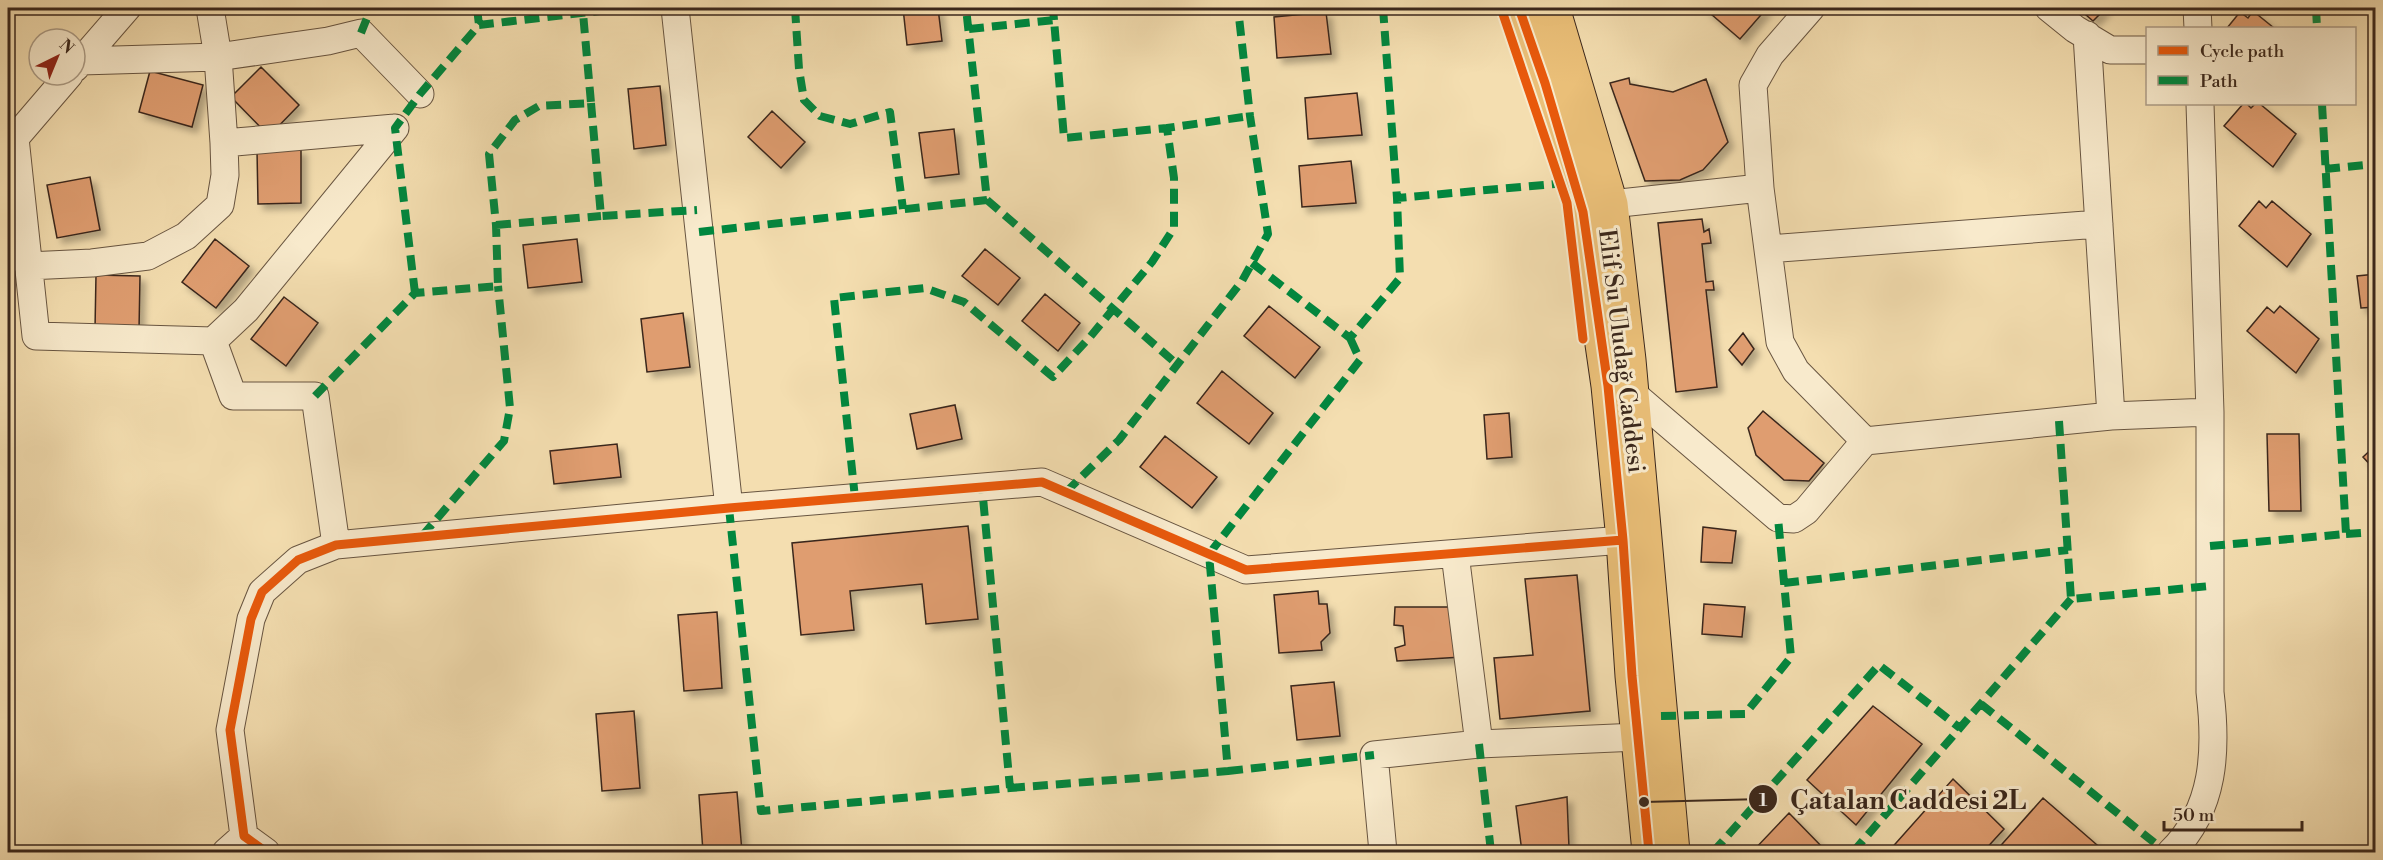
<svg xmlns="http://www.w3.org/2000/svg" width="2383" height="860" font-family="'Libre Bodoni',serif">
	<style>
		.building { fill: #df9d6f; stroke: #3a271c; stroke-width: 1.5; filter: url(#shadow) }
		.lines { fill: none; stroke-linecap: round; stroke-linejoin: round }
		.minor-casing { stroke: #685541; stroke-width: 29 }
		.major-casing { stroke: #3a271c; stroke-width: 35 }
		.minor { stroke: #f8eacc; stroke-width: 27 }
		.major { stroke: #eabf78; stroke-width: 33 }
		.quiet { stroke: #00873e; stroke-width: 8; stroke-dasharray: 15 8; stroke-linecap: butt }
		.cycleway-casing { stroke: #f8eacc; stroke-width: 13 }
		.cycleway { stroke: #e8590c; stroke-width: 9 }
		.labels { text-anchor: middle; dominant-baseline: central; stroke-width: 6; stroke-linejoin: round; paint-order: stroke }
		.street-label { font-size: 24px; fill: #3a271c; stroke: #f8eacc }
		.leader { fill: none; stroke: #3a271c; stroke-width: 2 }
		.callout-dot { fill: #3a271c; stroke: #f8eacc; stroke-width: 2 }
		.mark-label { font-size: 18px; text-anchor: middle; font-weight: bold; fill: #fff }
		.callout-label { font-size: 26px; text-anchor: middle; font-weight: bold; fill: #3a271c; stroke: #f8eacc; stroke-width: 6; stroke-linejoin: round; paint-order: stroke }
	</style>
	<defs>
		<filter id="shadow"><feDropShadow dx="5.5" dy="5.5" stdDeviation="3" flood-color="#0004"/></filter>
	</defs>
	<rect width="100%" height="100%" fill="#f4deb0"/>
	<filter id="stains"><feTurbulence type="fractalNoise" baseFrequency=".00333" numOctaves="4"/><feColorMatrix values="0 0 0 0 .2 0 0 0 0 .09 0 0 0 0 .02 0 0 0 .5 -.17"/></filter>
	<radialGradient id="worn" r=".72"><stop offset=".6" stop-color="#630" stop-opacity="0"/><stop offset="1" stop-color="#630" stop-opacity=".3"/></radialGradient>
	<path class="building" d="M903 8H938L942 41 907 45Z
		M1704 8H1767L1740 39Z
		M2078 8H2106L2093 21Z
		M2253 11 2274 28H2227L2240 12 2248 18Z
		M1326 12 1331 54 1277 58 1274 17Z
		M261 67 299 105 269 136 231 97Z
		M150 71 203 85 192 127 139 112Z
		M1629 78 1630 84 1673 92 1706 79 1728 142 1703 170 1680 180 1645 181 1610 83Z
		M660 86 666 145 634 149 628 89Z
		M1357 93 1362 135 1308 139 1305 98Z
		M2243 104H2247L2251 108 2255 104H2260L2296 134 2273 167 2224 126Z
		M772 111 805 142 781 168 748 137Z
		M954 129 959 174 925 178 919 133Z
		M301 149V203L258 204 257 150Z
		M1351 161 1356 203 1302 207 1299 166Z
		M90 177 100 230 57 238 47 185Z
		M2259 201 2266 208 2272 201 2311 234 2287 267 2239 226Z
		M1702 219 1704 232 1709 229 1711 243 1702 244 1706 282 1713 281 1714 290H1706L1717 387 1676 392 1658 223Z
		M215 239 249 266 216 308 182 282Z
		M577 239 582 282 528 288 523 245Z
		M985 249 1020 278 998 305 962 276Z
		M2376 274V307L2361 308 2357 276Z
		M96 275 140 276 139 330 95 329Z
		M1045 294 1080 323 1058 351 1022 321Z
		M284 297 318 323 286 366 251 339Z
		M1269 306 1320 347 1295 378 1244 336Z
		M2280 306 2319 339 2296 373 2247 331 2267 307 2274 313Z
		M683 313 690 367 647 372 641 319Z
		M1743 333 1754 349 1742 365 1729 350Z
		M1222 371 1273 413 1249 444 1197 403Z
		M955 405 962 439 917 449 910 414Z
		M1763 411 1824 463 1809 481 1784 480 1756 455 1748 428Z
		M1509 413 1512 457 1487 459 1484 415Z
		M2267 434H2299L2301 511H2269Z
		M1165 436 1217 477 1192 508 1140 467Z
		M617 444 621 477 554 484 550 451Z
		M2376 445V471L2363 457Z
		M968 526 978 619 926 624 922 584 850 591 854 630 801 635 792 543Z
		M1703 527 1736 531 1732 563 1701 562Z
		M1577 575 1590 711 1500 719 1494 658 1533 655 1525 579Z
		M1318 591 1319 604H1327L1330 633 1321 642 1322 650 1279 653 1274 595Z
		M1704 604 1745 607 1742 637 1702 634Z
		M1395 607H1459L1462 657 1397 661 1395 648 1405 645 1403 626 1394 625Z
		M717 612 722 688 684 691 678 615Z
		M1334 682 1340 736 1297 740 1291 686Z
		M1873 706 1922 744 1856 825 1807 780Z
		M634 711 640 788 602 791 596 714Z
		M1953 779 2004 829 1983 852H1888Z
		M737 792 742 852H703L699 795Z
		M1567 797 1569 848 1522 852 1516 806Z
		M2043 798 2104 851 2102 852H1995Z
		M1789 813 1827 852H1752Z"/>
	<g class="lines">
		<g class="minor-casing">
			<path id="minor" d="M675 8 729 508
				M2049 8 2075 29 2110 50H2148
				M2197 8 2198 28
				M2087 35 2111 416
				M81 61 218 57 328 41 361 33 420 94
				M75 68 127 8
				M69 75 15 138 36 336 213 341 233 396H315L336 545
				M224 143 395 128
				M1760 188 1780 342 1796 371 1865 441
				M1611 204 1760 188 1753 85 1770 55 1811 8
				M1768 249 2099 224
				M28 266 92 263 148 256 186 236 220 205 225 175 224 143 218 57 210 8
				M213 341 246 310 395 128
				M1632 393 1778 518 1794 519 1806 511 1865 441 2111 416 2210 412
				M1455 554 1479 744
				M226 852 244 836
				M266 852 244 836 230 730 251 619 262 592 298 560 336 545 729 508 1042 482 1246 570 1623 540
				M1383 852 1374 755 1479 744 1638 737
				M2171 852C2215 809 2217 750 2210 692V412L2200 104"/>
		</g>
		<g class="major-casing">
			<path id="major" d="M1519 8 1545 83 1583 212 1608 386 1623 540 1632 676 1649 852
				M1553 8 1611 204 1629 360 1673 852"/>
		</g>
		<use href="#minor" class="minor"/>
		<use href="#major" class="major"/>
		<path class="quiet" d="M477 8 479 25
			M795 8 799 69 804 100 820 116 850 124 890 112 903 209
			M1053 8 1054 20
			M1383 8 1397 198
			M2316 8 2317 28
			M2372 8 2376 10
			M969 29 1054 20 1064 138 1167 128
			M361 33 371 8
			M591 103 601 216 697 210
			M2325 169 2376 164
			M987 200 1178 365
			M496 225 601 216
			M699 232 987 200 966 8
			M1252 263 1350 338 1400 278 1397 198 1566 183
			M415 293 395 128 420 94 479 25 625 8
			M315 396 415 293 498 286 496 225 489 154 515 120 539 106 591 103 583 13
			M2059 421 2071 599 2210 586
			M1066 492 1119 440 1242 281 1268 234 1250 116 1238 8
			M855 498 834 298 925 288 964 302 1053 377 1090 337 1152 262 1174 228V178L1167 128 1250 116
			M729 508 761 811 1010 788 982 487
			M2346 534 2376 532
			M422 536 504 441 510 408 498 286
			M2210 546 2346 534 2322 104
			M1784 583 2068 550
			M1981 704 2166 852
			M1661 716 1745 714 1791 657 1778 518
			M1479 744 1491 852
			M1228 771 1374 755
			M1010 788 1228 771 1209 554 1360 360 1350 338
			M1713 852 1879 665 1960 728
			M1853 852 2071 599"/>
		<g class="cycleway-casing">
			<path id="cycleway" d="M1501 8 1567 203 1583 339
				M1519 8 1545 83 1583 212 1608 386 1623 540 1632 676 1649 852
				M266 852 244 836 230 730 251 619 262 592 298 560 336 545 729 508 1042 482 1246 570 1623 540"/>
		</g>
		<use href="#cycleway" class="cycleway"/>
	</g>
	<g class="labels">
		<g class="street-label">
			<text transform="translate(1621 351) rotate(83)">Elif Su Uludağ Caddesi</text>
		</g>
	</g>
	<path class="leader" d="M1644 802L1763 799"/>
	<g class="callout-dot">
		<circle cx="1644" cy="802" r="6"/>
		<circle cx="1763" cy="799" r="15"/>
	</g>
	<g class="mark-label">
		<text x="1763" y="806">1</text>
	</g>
	<g class="callout-label">
		<text x="1908" y="809">Çatalan Caddesi 2L</text>
	</g>
	<rect width="2383" height="860" fill="none" stroke="#f4deb0" stroke-width="30"/>
	<rect x="9" y="9" width="2365" height="842" fill="none" stroke="#3a271c" stroke-width="3"/>
	<rect x="15" y="15" width="2353" height="830" fill="none" stroke="#3a271c" stroke-width="1.5"/>
	<rect x="2146" y="27" width="210" height="78" fill="#f8eacc" stroke="#ac9c86" stroke-width="1.5"/>
	<rect x="2158" y="46" width="30" height="9" fill="#e8590c" stroke="#ac9c86" stroke-width="1.5"/>
	<text x="2200" y="57" font-size="18" fill="#3a271c">Cycle path</text>
	<rect x="2158" y="76" width="30" height="9" fill="#00873e" stroke="#ac9c86" stroke-width="1.5"/>
	<text x="2200" y="87" font-size="18" fill="#3a271c">Path</text>
	<g transform="translate(57 57) rotate(43)"><circle r="28" fill="#f8eacc" stroke="#ac9c86" stroke-width="1.5"/>
	<path d="M0-4.5L10 22L0 15L-10 22Z" fill="#8f2418"/>
	<text y="-9" font-size="16" font-weight="bold" text-anchor="middle" fill="#3a271c">N</text>
	</g>
	<path d="M2164 821v9h138v-9" fill="none" stroke="#3a271c" stroke-width="3"/>
	<text x="2173" y="821" font-size="18" fill="#3a271c" stroke="#f8eacc" stroke-width="4.5" paint-order="stroke">50 m</text>
	<rect width="100%" height="100%" filter="url(#stains)"/>
	<rect width="100%" height="100%" fill="url(#worn)"/>
</svg>
